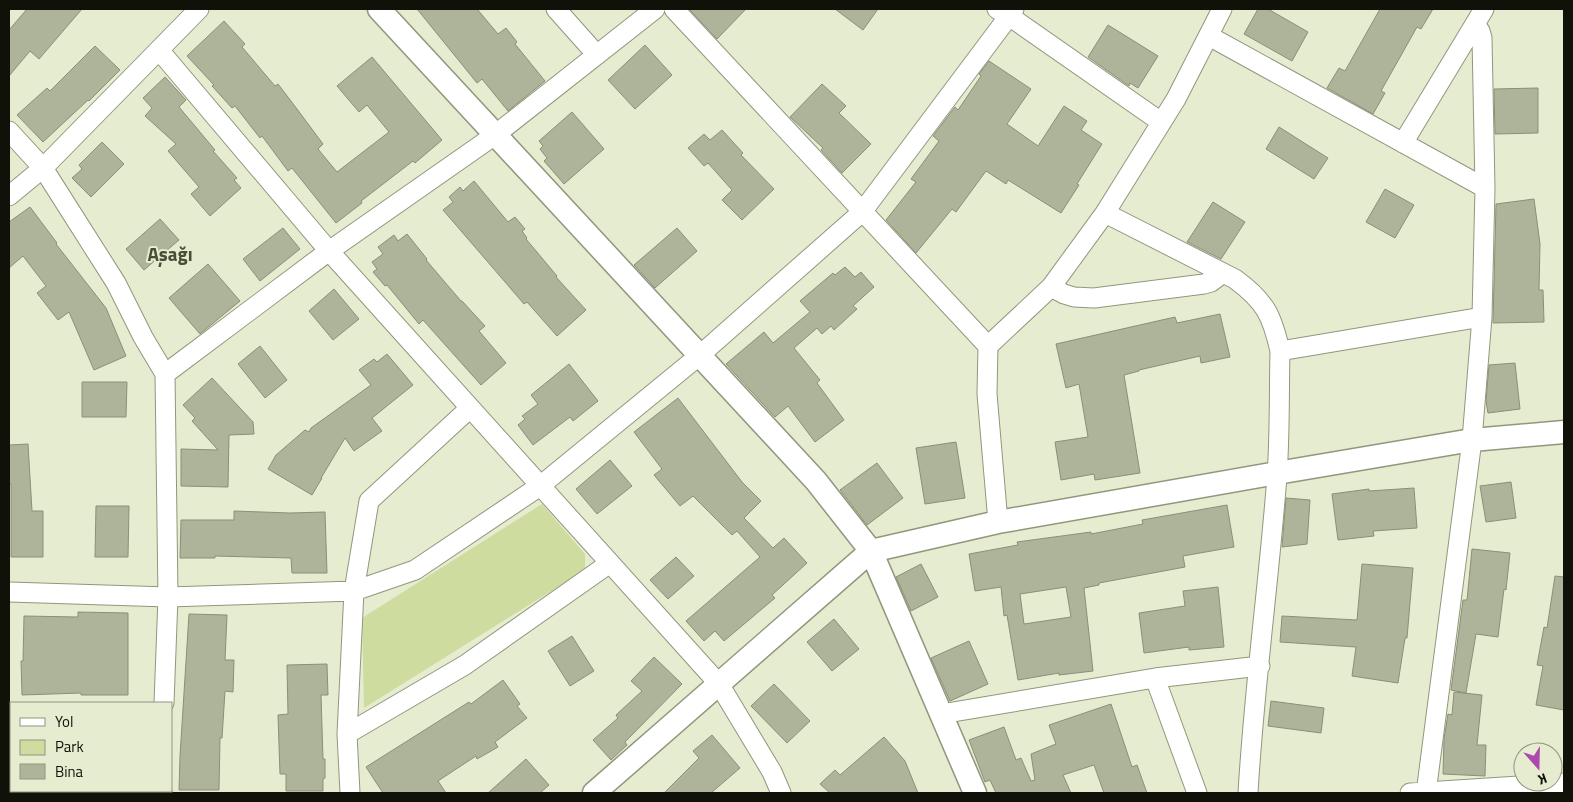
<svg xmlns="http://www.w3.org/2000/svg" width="1573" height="802" font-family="'Titillium Web',sans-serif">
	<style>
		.green { fill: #cfdca0 }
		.building { fill: #adb499; stroke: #8a9077; fill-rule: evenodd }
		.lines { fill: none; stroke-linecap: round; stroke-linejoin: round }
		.minor-casing { stroke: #91977d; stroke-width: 21 }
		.tertiary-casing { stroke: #91977d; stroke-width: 25 }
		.minor { stroke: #fff; stroke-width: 19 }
		.tertiary { stroke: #fff; stroke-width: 22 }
		.labels { text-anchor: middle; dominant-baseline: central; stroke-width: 4; stroke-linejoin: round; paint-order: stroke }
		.district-label { font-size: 19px; font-weight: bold; fill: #484d36; stroke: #e5ecd0 }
	</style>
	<rect width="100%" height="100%" fill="#e5ecd0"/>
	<path class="green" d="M542 504 585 554V570L364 708 362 618Z"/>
	<path class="building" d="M27 9H82L39 59 30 51 9 76V30Z
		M417 9H477L498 34 506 28 517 42 515 44 545 81 508 111 482 79 477 83Z
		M689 9H746L717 39Z
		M835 9H878L863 30Z
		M1258 9H1268L1308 32 1292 61 1244 34Z
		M1380 9H1433L1421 29 1417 27 1381 91 1385 93 1373 114 1327 88 1339 68 1345 71Z
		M224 21 245 44 242 47 275 86 278 84 297 109 323 144 318 149 337 172 389 132 367 105 359 112 337 86 372 57 442 140 415 163 413 161 361 201 362 203 336 223 292 168 288 171 262 136 260 138 235 106 232 108 212 86 214 85 187 56Z
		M1108 25 1158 56 1138 88 1130 83 1129 86 1088 57Z
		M645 45 672 75 635 109 608 80Z
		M95 46 120 70 89 101 88 100 43 142 17 115 47 88 50 91Z
		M989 61 1031 89 1007 124 1038 146 1064 106 1087 121 1081 130 1102 144 1077 184 1079 185 1061 213 1008 180 1006 184 986 171 956 212 952 209 916 253 886 220 916 182 911 179 939 141 933 136 955 107 958 110 981 76 979 74Z
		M165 77 186 100 179 107 215 150 213 151 237 178 234 180 241 188 210 216 191 194 199 187 168 151 176 144 145 116 152 108 143 98Z
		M822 84 846 106 839 113 871 144 842 173 821 150 823 148 790 117Z
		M1538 88V133L1495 134 1494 89Z
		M572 112 604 149 564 184 544 161 547 158 540 149 543 146 539 141Z
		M1279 127 1328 158 1314 179 1266 149Z
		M722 130 743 153 741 155 774 189 742 220 722 200 732 190 708 163 704 166 688 148 704 134 710 140Z
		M102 142 124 164 91 197 72 178 82 169 79 165Z
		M474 181 508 222 515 217 525 229 522 231 527 238 526 239 557 276 556 277 586 310 557 336 527 302 524 304 443 210 453 202 449 197 460 187 463 191Z
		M1385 189 1414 205 1395 238 1366 222Z
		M1534 199 1540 244 1539 290H1543L1544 322 1493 323 1496 204Z
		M1213 202 1245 222 1221 259 1187 242Z
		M30 207 57 243 56 244 106 308 126 356 94 370 69 312 58 320 37 293 46 286 23 256 9 268V222Z
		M160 219 179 240 144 270 126 249Z
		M283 228 300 249 260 281 243 259Z
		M677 228 697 251 655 288 634 265Z
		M407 234 427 259 426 260 461 301H462L485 326 479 331 506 363 481 385 423 320 419 324 387 285 385 286 373 272 377 269 372 262 383 254 378 247 394 235 398 241Z
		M208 264 240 301 200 334 169 298Z
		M845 267 855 277 861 272 874 287 853 306 857 309 834 330 831 326 822 334 817 328 794 348 820 380 817 383 844 420 815 442 788 406 775 417 726 364 764 332 773 343 810 312 800 301 833 273 835 275Z
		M334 289 359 319 333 340 309 311Z
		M1220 314 1230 357 1201 363 1200 356 1139 370V371L1124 375 1140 473 1095 480 1094 474 1061 480 1055 442 1088 437 1079 384 1066 388 1056 344 1175 317 1177 323Z
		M260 346 287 380 265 398 238 364Z
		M387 354 413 385 372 418 382 431 354 451 345 438 321 478H322L312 495 268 469 276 455 305 430 309 432 311 428 371 385 359 370 374 359 377 362Z
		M1515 363 1520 409 1488 413 1486 401 1489 365Z
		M569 364 598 401 573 421 570 417 533 445 518 425 525 419 522 416 538 404 531 395Z
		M212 378 253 422 254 434 229 435 228 487 181 486V449L218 450 192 421 195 418 183 405Z
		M82 382H127L126 417H82Z
		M678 398 742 482 761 501 744 518 773 548 784 538 807 563 772 595 775 598 724 641 715 631 704 641 686 621 760 557 737 531 732 535 693 496 680 506 654 475 662 469 634 432Z
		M956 442 965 498 925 504 916 448Z
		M28 444 32 511H43V557H11V484H9V445Z
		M610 460 632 486 597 514 576 489Z
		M877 463 903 498 867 525 840 490Z
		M1511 482 1516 518 1486 522 1480 486Z
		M1414 488 1417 528 1373 531 1374 536 1338 540 1332 494 1369 489V491Z
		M1286 498 1310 500 1307 544 1282 547Z
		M1227 505 1234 547 1183 556 1185 567 1099 583V585L1084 588 1093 671 1059 675V673L1018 680 1007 615 1004 616 1001 587 975 591 969 554 1018 545 1017 542 1091 532V534L1143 524 1142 520ZM1066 587 1071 617 1024 624 1020 594Z
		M96 506H129L128 557H95Z
		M234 511 290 513 325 512 327 573H292L291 558 215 556V558H180L181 520H234Z
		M1472 549 1510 553 1506 590 1504 589 1498 637 1476 634 1466 693 1451 690 1463 600H1467Z
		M676 557 694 576 668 599 650 580Z
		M921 564 938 597 911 611 896 577Z
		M1362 564 1413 568 1407 638H1405L1398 683 1352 676 1356 647 1280 642 1282 616 1357 620Z
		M1555 576 1564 577V710L1536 705 1543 666 1537 665 1544 627 1547 628Z
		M1218 587 1224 647 1189 650V647L1144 653 1139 613 1185 606 1183 591Z
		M78 612 128 613V695H81V693L22 695 21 661H23L24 616 78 617Z
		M189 614 227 615 225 660H234L233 692 225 691 222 738H220L219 790H179L180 756Z
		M834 619 859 649 832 671 807 642Z
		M572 636 594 671 570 686 548 651Z
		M969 641 988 684 950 701 931 658Z
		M654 657 682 684 625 742 627 745 611 760 593 740 618 718 616 715 642 691 631 681Z
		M327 664 328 695H321L323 759H325V778L323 779V791H286V774H280L278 715 288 714 287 665Z
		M503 680 520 704 517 706 527 718 495 742 498 747 477 759 476 756 438 781 446 793H383L366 767 469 702 471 704Z
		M774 684 810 721 787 743 751 706Z
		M1454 692 1482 695 1477 745H1486L1485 776 1443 774 1444 739 1448 714 1452 715Z
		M1271 701 1324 708 1321 733 1268 726Z
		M1111 704 1132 767 1137 765 1147 793H1104L1094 765 1063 775 1071 793H996L990 780 985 782 969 740 1004 727 1016 760 1021 758 1031 781 1035 780 1031 754 1056 744 1049 725Z
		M712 735 740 768 711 793H664L699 758 693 751Z
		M884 737 905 761 918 793H830L820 784 835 770 840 775Z
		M526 759 549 785 540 793H488Z"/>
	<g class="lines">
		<g class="minor-casing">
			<path id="minor" d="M556 9 597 55
				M674 9 988 346
				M997 9 1009 16 1161 122
				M1209 36 1485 188
				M159 50 329 251 719 684 772 772 781 793
				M9 131 43 168 116 283 143 337 165 374 168 597 164 703
				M1403 143 1484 9
				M9 196 43 168 199 9
				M1105 213 1235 279C1265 301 1272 315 1280 351 1279 392 1280 434 1277 476 1269 582 1254 687 1248 793
				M1051 287 1064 294 1074 297 1094 298 1204 284 1211 282 1223 273
				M1280 351 1482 317
				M165 374 329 251 495 135 655 9
				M998 522 987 394 988 346 1051 287 1105 213 1176 99 1222 9
				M9 592 168 597 354 591 415 570 540 486 700 355 862 212 1009 16 1014 9
				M1155 678 1197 793
				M941 714 1155 678 1260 666
				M347 734 465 665 610 563
				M162 793V791
				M350 793 347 734 354 591 369 501 470 408
				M1410 793 1564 783
				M1426 793 1472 440 1482 317 1485 188 1482 38 1480 31 1475 25"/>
		</g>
		<g class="tertiary-casing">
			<path id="tertiary" d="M379 9 816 481 871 551 975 793
				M594 793 871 551 998 522 1277 473 1472 440 1564 432"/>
		</g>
		<use href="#minor" class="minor"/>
		<use href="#tertiary" class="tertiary"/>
	</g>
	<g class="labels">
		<g class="district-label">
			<text x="170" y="253">Aşağı</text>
		</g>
	</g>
	<rect width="1573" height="802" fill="none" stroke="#101209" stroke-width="20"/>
	<rect x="10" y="702" width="162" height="90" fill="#e5ecd0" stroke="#909580"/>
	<rect x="20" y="718" width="25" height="8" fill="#ffffff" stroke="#909580"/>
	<text x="55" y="727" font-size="15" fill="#101209">Yol</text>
	<rect x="20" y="740" width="25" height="15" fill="#cfdca0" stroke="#909580"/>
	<text x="55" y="752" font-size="15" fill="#101209">Park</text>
	<rect x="20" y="764" width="25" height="15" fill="#adb499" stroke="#909580"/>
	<text x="55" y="777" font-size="15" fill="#101209">Bina</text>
	<g transform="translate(1538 767) rotate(160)"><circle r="24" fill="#e5ecd0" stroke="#909580"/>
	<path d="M0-4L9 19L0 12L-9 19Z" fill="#ae48ad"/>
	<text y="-8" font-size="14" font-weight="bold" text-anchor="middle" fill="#101209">K</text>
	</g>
</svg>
